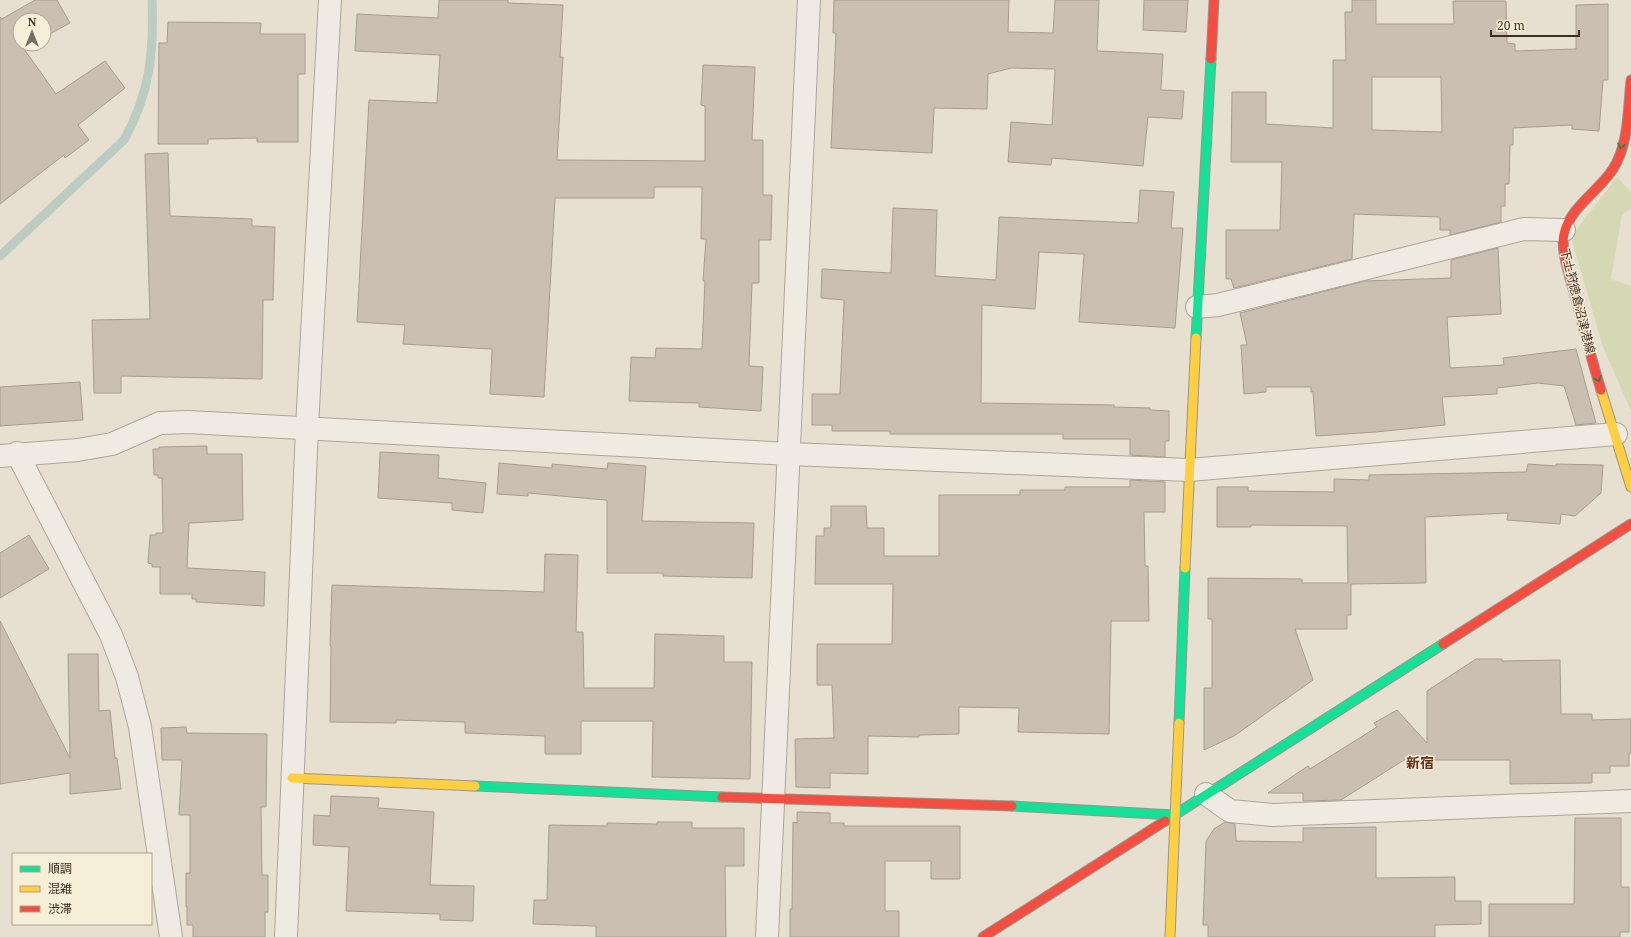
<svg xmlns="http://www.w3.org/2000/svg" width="1631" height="937" font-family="'Noto Serif','Noto Sans JP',serif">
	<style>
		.green { fill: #d6d7b3 }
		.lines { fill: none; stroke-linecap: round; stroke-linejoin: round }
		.stream { stroke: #bcccc2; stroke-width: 9 }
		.building { fill: #cbbfb2; stroke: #a89c90; fill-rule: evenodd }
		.street-casing { stroke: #ada599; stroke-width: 24 }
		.fast-casing { stroke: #9c958a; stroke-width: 11 }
		.slow-casing { stroke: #9c958a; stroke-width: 11 }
		.jam-casing { stroke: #9c958a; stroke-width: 11 }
		.street { stroke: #efebe3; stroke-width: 22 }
		.fast { stroke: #16e098; stroke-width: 9 }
		.slow { stroke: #ffcf43; stroke-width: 9 }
		.jam { stroke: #f24e42; stroke-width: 9 }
		.oneway { stroke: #2b7e56 }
		.labels { text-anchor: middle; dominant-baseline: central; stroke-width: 3; stroke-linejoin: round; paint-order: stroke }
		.street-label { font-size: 12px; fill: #3d2e20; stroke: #f7eed8 }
		.quarter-label { font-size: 14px; font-weight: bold; fill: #6b2e1e; stroke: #f7eed8 }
	</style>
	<rect width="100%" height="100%" fill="#e7e0d1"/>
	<path class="green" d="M1617 177 1631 192V209L1622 215 1611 279 1631 286V411L1603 347 1571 237Z"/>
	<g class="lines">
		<path class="stream" d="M0 256 124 140C150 93 154 53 152 0"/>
	</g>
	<path class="building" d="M35 0H57L70 23 44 37V20H20V44H32L24 49 56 94 105 61 125 88 78 125 89 140 65 158 64 155 0 204V17L2 19Z
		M439 0H508V3L563 5 560 57H563L557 160 705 161V106L701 105 703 65 755 67 752 140H763V195H772L771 240H759V283H752L749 366 763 367 761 411 699 407V403L629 401 631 357 655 358 656 348 702 349 705 281H703L706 239H701L702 187H654V198H555L544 397 490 394 492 349 403 344 405 325 357 322 369 100 437 103 440 55 355 51 357 14 438 18Z
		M834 0H1009L1008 32 1053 33 1055 0H1099L1097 51 1163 54 1161 90 1184 91 1182 119 1148 117 1143 166 1052 158 1051 165 1008 162 1011 122 1052 125 1055 69 1011 68 988 74 987 109 934 108 932 153 831 148 836 33H833Z
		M1144 0H1188L1186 32 1143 30Z
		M1352 0H1376V24H1454L1453 1H1506L1507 43 1515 44V51L1576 49V5L1608 4V80H1603L1599 131 1572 129V125L1513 128V145H1510L1509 184H1505V206H1501V222L1450 235V230H1440V217L1354 214 1352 259 1234 288 1231 279H1226V230H1280L1282 162H1231L1232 92H1266V124L1333 128V60H1346L1345 12H1352ZM1372 77H1441L1442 132 1372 130Z
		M168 22 261 23 260 34H305V74H298V142H257V138L208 139V144H158L159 43H167Z
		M168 153 170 216 252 219V226L275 227 273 300H263L262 379 121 376V393H94L92 320 150 319 145 154Z
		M1140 190 1174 192 1171 228H1183L1175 328 1079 322 1084 254 1039 252 1035 309 982 305 981 403 1114 405V407L1150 408V410L1169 411V441H1165V457L1130 455V439H1063V434H890V431H832V425H812V394H840L844 300 821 298 822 269 891 273 893 208 937 210 935 276 996 280 999 217 1138 223Z
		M1498 248 1501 314 1447 317 1450 368 1504 365 1503 358 1576 349 1596 423 1576 425 1564 386 1538 383 1497 388V394L1442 397 1445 425 1376 432 1316 436 1313 391 1311 392V387H1266V392L1244 394 1241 345H1247L1240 313 1365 281 1451 278V260Z
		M80 382 83 420 0 426V387Z
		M207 446V454H242L243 520 189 523 187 568 265 572 264 606 196 602V599H192V594H160V567H152V564L148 563 150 535H156V533H163L162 478H158V475H154L153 449H159V447Z
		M380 452 439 455 438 478 486 483 483 513 452 510V503L378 498Z
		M499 463 552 468V464L607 469 608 463 646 466 642 521 754 523 752 578 663 576V573H607V501L605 500 528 493V496L497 494Z
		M1528 464 1556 466V464L1603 465 1601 493 1575 516 1561 514 1560 524 1507 520 1508 513 1425 517 1426 583 1351 584V615H1347V629H1295L1313 680 1234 736 1204 750V688H1212V619H1208V578L1302 579V583H1348L1347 526 1251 525V527H1217V487H1248V491L1334 492V479L1369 480V475L1526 472Z
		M1130 480 1165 482V512H1144L1145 566H1148L1149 621H1111L1109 734 1018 732 1019 708 959 707V734L919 735V737L868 736V774L830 773V788L796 787 795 739 834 738 832 685H817V644H892L893 584H815L816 536H824V528H831V506H866L867 528H884V556H939V495H1020V490H1065V487H1130Z
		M29 535 49 569 0 598V553Z
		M545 554 578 555 576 632H583L584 688H654L655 634 724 636V662H752L750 779 652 777 653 721H581V754H545V736L465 733V722L396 720V723L330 722 331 646H330L332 585 544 592Z
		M0 621 70 758 68 654H98L99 711 110 710 115 758H117L121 789 70 794V773L0 784Z
		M1476 659H1502V661L1560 660 1561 714H1592V720L1631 719V753H1629V766H1610V773H1592V783L1510 784V760H1404L1341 800 1303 801V793H1268L1308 766 1310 769 1377 727 1374 723 1397 710 1427 743V691Z
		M186 727 187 733 267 734 266 807H261L262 875H268V912H265V937H193V925H187V907H186V873H190V815H179L182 760H162L161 728Z
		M331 796 379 798 378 808 434 812 430 885 474 886 473 921 440 920V914L346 911 349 847 313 845 314 815 330 816Z
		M797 812 830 813V823H844V826H960V879H931V861H885V911H899V937H790V909H792L793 822 797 823Z
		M1575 818H1621V887H1629V932H1620V937H1489V904H1574Z
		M657 822H692V828H744V866H725L726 937H596V926L533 924 534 900H547L549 825 607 826V823L657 824Z
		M1225 822 1235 824 1236 841 1303 842V828L1376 827V878L1455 877V901H1481V924L1435 925V937H1208V925H1203L1206 841 1214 829Z"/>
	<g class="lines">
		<g class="street-casing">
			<path id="street" d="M1197 307 1218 305 1524 229 1564 230
				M17 453 111 635 127 677 140 727 171 937
				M0 456 78 450 112 444 160 423 188 422 790 454 1189 470 1616 434
				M1206 794 1230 811 1273 815 1631 801
				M286 937 307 427 330 0
				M767 937 809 0"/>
		</g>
		<g class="fast-casing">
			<path id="fast" d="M1196 338 1211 59
				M1179 723 1185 568
				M475 786 722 797
				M1012 806 1174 815
				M1165 821 1443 644"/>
		</g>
		<g class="slow-casing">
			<path id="slow" d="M1601 390 1631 487
				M1185 568 1196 338
				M292 778 475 786
				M1170 937 1179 723"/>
		</g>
		<g class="jam-casing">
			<path id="jam" d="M1211 59 1214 0
				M1601 390C1591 359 1584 327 1575 296 1571 279 1560 251 1564 234 1570 207 1599 191 1613 169 1629 144 1628 108 1631 80
				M1443 644 1631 524
				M722 797 1012 806
				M983 937 1165 821"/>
		</g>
		<use href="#street" class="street"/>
		<use href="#fast" class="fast"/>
		<use href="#slow" class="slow"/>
		<use href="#jam" class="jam"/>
	</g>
	<defs><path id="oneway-chevron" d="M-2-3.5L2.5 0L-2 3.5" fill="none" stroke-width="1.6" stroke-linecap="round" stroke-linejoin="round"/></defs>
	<g class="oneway">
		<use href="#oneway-chevron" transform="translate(1621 146) rotate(102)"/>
		<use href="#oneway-chevron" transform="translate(1598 379) rotate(70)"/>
	</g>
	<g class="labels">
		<g class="street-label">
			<text transform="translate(1578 301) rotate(76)">下土狩徳倉沼津港線</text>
		</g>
		<g class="quarter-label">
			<text x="1420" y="762">新宿</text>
		</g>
	</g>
	<rect x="12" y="853" width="140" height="72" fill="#f7eed8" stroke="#ada18e"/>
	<rect x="20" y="866" width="20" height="6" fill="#16e098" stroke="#ada18e"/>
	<text x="48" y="873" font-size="12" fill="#3d2e20">順調</text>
	<rect x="20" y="886" width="20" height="6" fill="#ffcf43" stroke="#ada18e"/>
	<text x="48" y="893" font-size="12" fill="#3d2e20">混雑</text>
	<rect x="20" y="906" width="20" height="6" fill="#f24e42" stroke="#ada18e"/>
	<text x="48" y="913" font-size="12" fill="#3d2e20">渋滞</text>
	<g transform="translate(32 32)"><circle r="19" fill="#f7eed8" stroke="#ada18e"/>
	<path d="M0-3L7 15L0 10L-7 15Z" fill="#786c5e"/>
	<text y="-6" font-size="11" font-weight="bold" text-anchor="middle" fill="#3d2e20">N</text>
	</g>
	<path d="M1491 30v6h88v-6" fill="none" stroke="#3d2e20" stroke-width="2"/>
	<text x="1497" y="30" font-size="12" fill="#3d2e20" stroke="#f7eed8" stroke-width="3" paint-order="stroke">20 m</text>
</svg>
